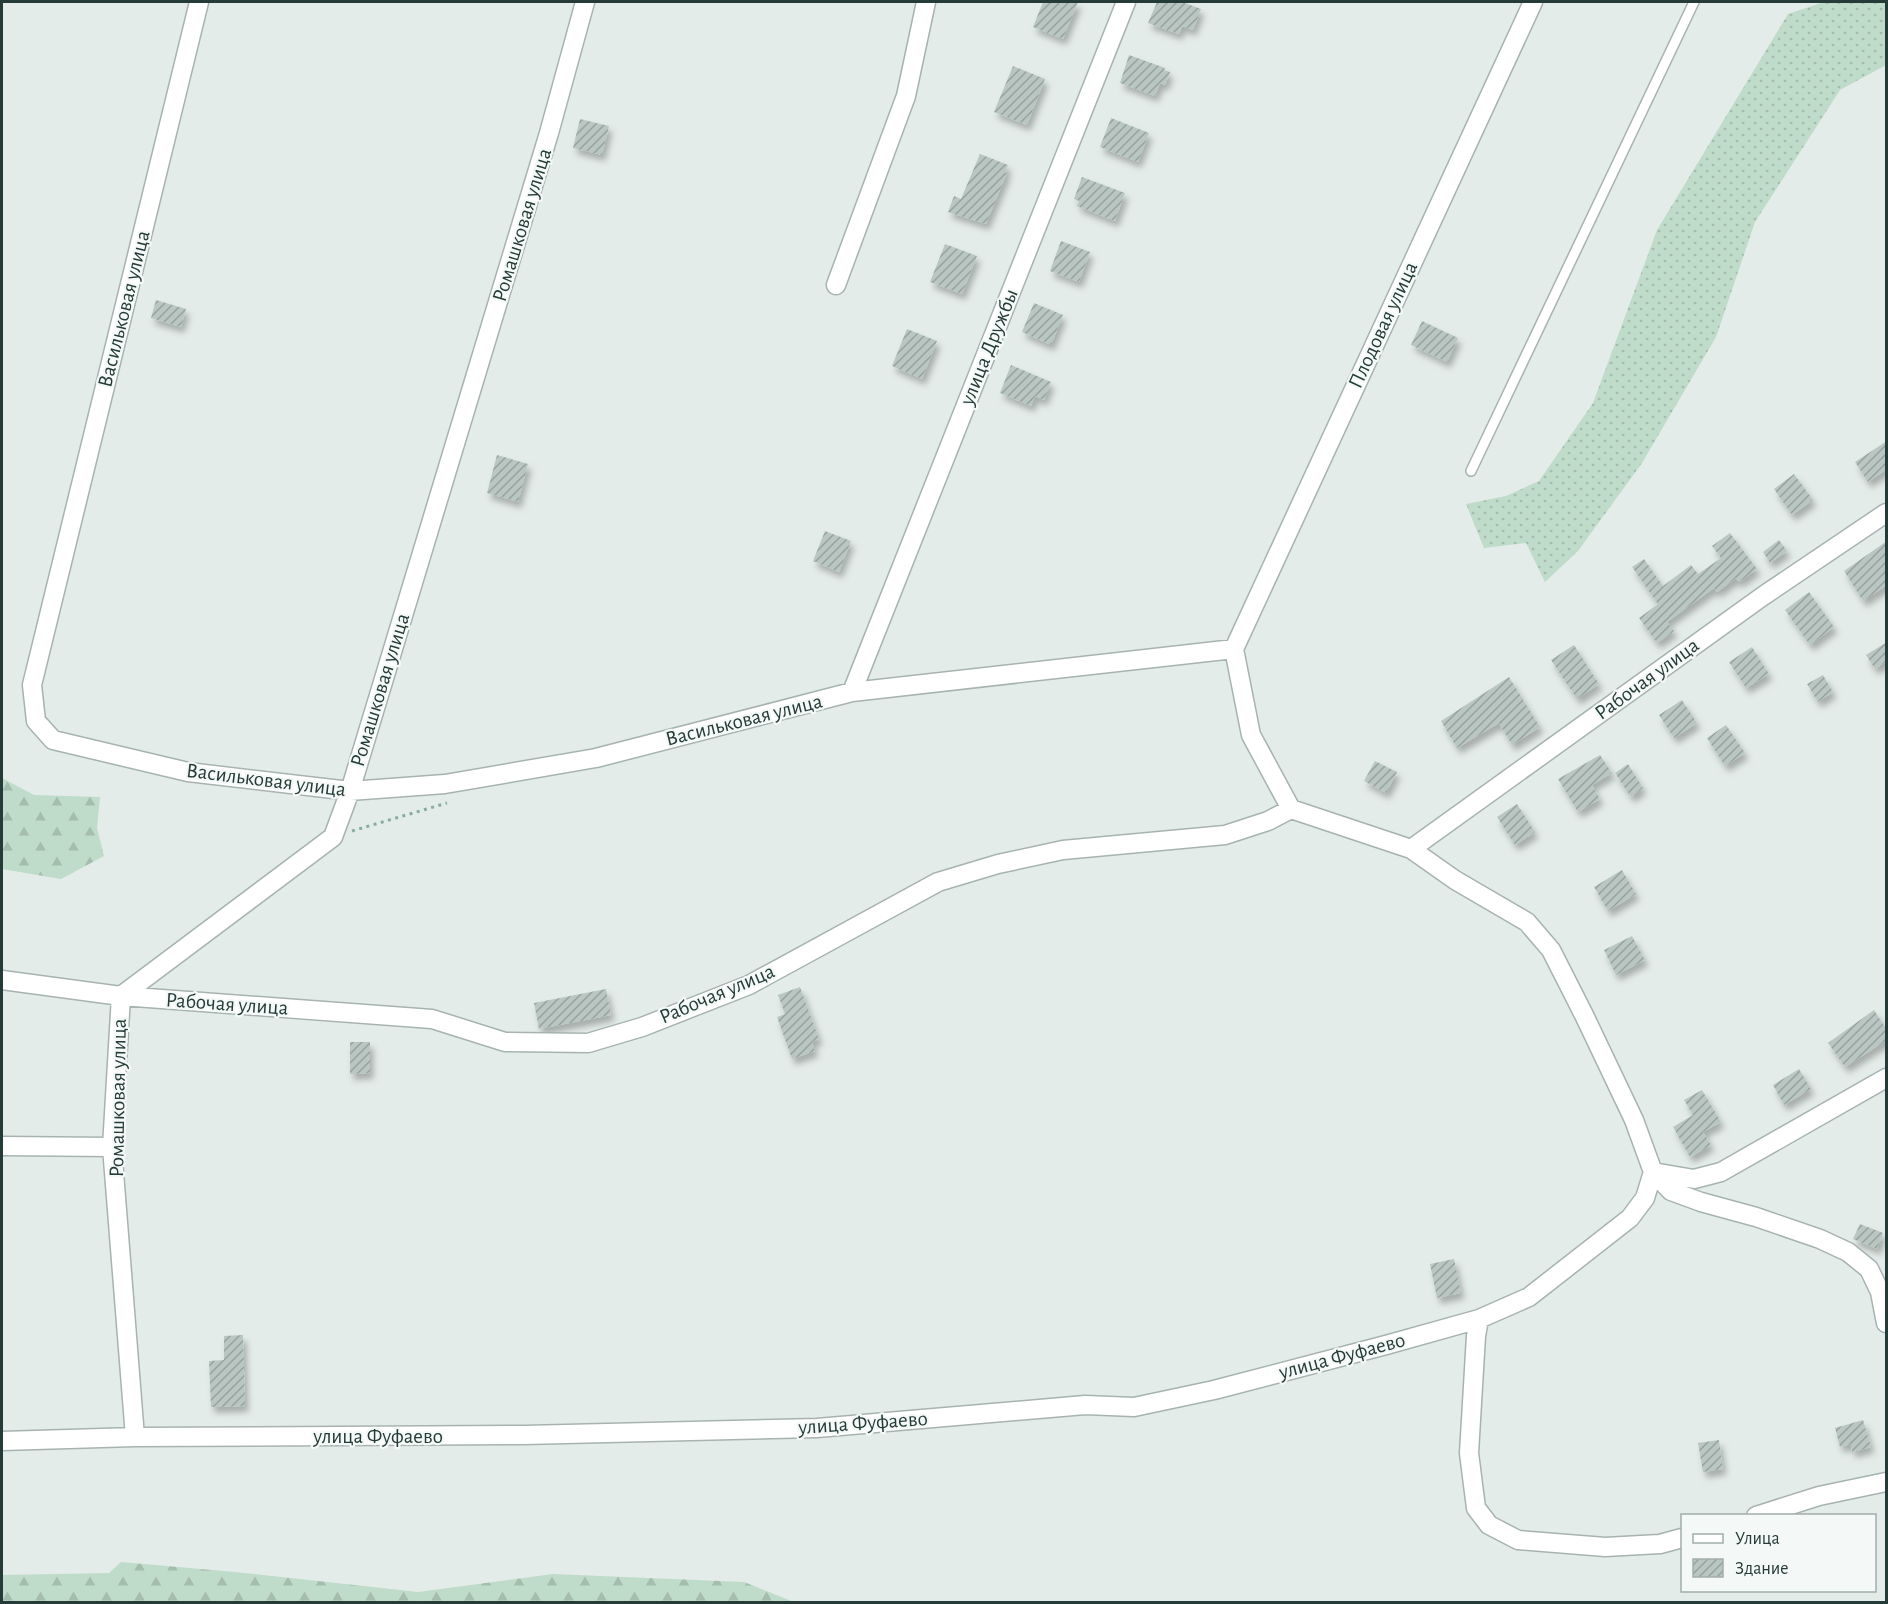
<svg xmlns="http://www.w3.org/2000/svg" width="1888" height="1604" font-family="'Alegreya Sans',sans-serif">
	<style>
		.grass { fill: url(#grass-dots) }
		.forest { fill: url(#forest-firs) }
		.building { fill: url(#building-hatch); filter: url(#shadow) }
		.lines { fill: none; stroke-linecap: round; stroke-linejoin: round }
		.lane-casing { stroke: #a7b3b0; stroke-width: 12 }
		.street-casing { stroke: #a7b3b0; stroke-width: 21 }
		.path { stroke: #87aca4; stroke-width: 3; stroke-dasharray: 3 4.5; stroke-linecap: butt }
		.lane { stroke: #fff; stroke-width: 9 }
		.street { stroke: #fff; stroke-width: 18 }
		.labels { text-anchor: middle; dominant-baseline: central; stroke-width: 4.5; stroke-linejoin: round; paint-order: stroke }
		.street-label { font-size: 21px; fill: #253b38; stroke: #f4f9f7 }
	</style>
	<defs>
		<pattern id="grass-dots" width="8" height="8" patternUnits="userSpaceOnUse" patternTransform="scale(1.5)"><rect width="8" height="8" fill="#bfdbc9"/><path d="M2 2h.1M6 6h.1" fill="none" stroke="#a4bdad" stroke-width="1.8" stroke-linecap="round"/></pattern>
		<pattern id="forest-firs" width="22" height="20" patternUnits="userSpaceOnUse" patternTransform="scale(1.5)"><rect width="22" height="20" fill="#bfdbc9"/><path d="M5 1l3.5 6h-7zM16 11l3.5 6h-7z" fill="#a4bdad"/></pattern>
		<pattern id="building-hatch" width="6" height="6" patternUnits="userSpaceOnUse" patternTransform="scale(1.5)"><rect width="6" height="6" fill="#b9c6c2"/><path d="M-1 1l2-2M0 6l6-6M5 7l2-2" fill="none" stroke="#96a29f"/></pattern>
		<filter id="shadow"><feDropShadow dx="3.5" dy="6" stdDeviation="3" flood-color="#0004"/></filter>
	</defs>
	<rect width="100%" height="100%" fill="#e4ece9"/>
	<path class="grass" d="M1824 2H1886V65L1840 90 1755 222 1716 337 1642 463 1578 551 1545 582 1526 543 1484 548 1466 504 1506 496 1539 481 1593 403 1657 230 1788 14Z"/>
	<path class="forest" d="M2 778 34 795 100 797 97 828 104 856 61 879 2 869Z
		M121 1562 235 1572 418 1592 553 1574 744 1582 794 1602H2V1575L109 1573Z"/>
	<path class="building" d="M1043 2H1078L1063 39 1033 27Z
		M1157 2H1182L1201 9 1193 30 1182 26 1179 34 1148 23Z
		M1129 55 1165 68 1164 70 1170 72 1165 85 1160 83 1155 96 1120 83Z
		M1013 66 1045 79 1027 125 994 112Z
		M1111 118 1149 133 1138 162 1100 147Z
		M580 119 609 126 602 155 573 148Z
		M980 154 1008 165 1005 173H1007L986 224 948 212 954 196 961 199Z
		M1082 177 1125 193 1115 221 1077 206 1079 201 1074 199Z
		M1061 241 1090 252 1079 282 1050 271Z
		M945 244 977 256 962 294 930 282Z
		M156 300 186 309 181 327 151 318Z
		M1034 303 1063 315 1051 345 1022 332Z
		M1422 321 1458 338 1447 362 1411 345Z
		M907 329 937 341 922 379 892 366Z
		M1011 365 1051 382 1044 400 1035 396 1031 406 1000 393Z
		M1887 441V469L1868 482 1855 462Z
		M497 455 528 464 518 502 487 493Z
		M1794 474 1813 500 1792 515 1774 489Z
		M825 531 851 541 839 572 813 561Z
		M1730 533 1757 569 1739 582 1736 578 1717 592 1714 588 1667 622 1674 631 1657 643 1639 618 1658 604 1632 567 1644 559 1663 586 1691 565 1698 574 1721 558 1712 546Z
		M1779 540 1787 551 1770 563 1763 552Z
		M1887 541V585L1863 601 1844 571Z
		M1809 592 1834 627 1810 645 1785 610Z
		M1887 642V661L1875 669 1866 655Z
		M1574 645 1599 684 1577 699 1551 660Z
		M1752 647 1769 674 1746 688 1729 662Z
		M1823 675 1833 692 1818 702 1807 684Z
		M1509 677 1540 727 1512 745 1499 723 1457 748 1441 721Z
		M1682 700 1697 723 1674 738 1659 715Z
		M1726 725 1745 753 1725 766 1707 738Z
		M1600 755 1612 773 1592 785 1600 799 1578 812 1558 779Z
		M1375 761 1397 772 1386 793 1364 781Z
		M1628 764 1643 788 1631 797 1615 773Z
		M1517 804 1535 832 1515 845 1497 817Z
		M1622 870 1636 894 1608 911 1594 887Z
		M1632 936 1645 960 1616 975 1604 950Z
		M800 987 819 1039 812 1042 815 1051 792 1059 777 1017 785 1014 778 995Z
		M606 989 611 1015 539 1029 534 1003Z
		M1874 1010 1887 1030V1040L1845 1067 1828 1043Z
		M350 1042H370V1073L350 1074Z
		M1799 1069 1811 1089 1784 1105 1773 1085Z
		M1702 1090 1721 1122 1703 1132 1711 1145 1690 1157 1673 1127 1693 1115 1684 1100Z
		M1860 1224 1883 1233 1877 1249 1853 1239Z
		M1454 1259 1461 1293 1437 1298 1430 1264Z
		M243 1335 245 1406 211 1407 209 1361 224 1360V1336Z
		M1863 1420 1871 1447 1852 1452 1851 1444 1840 1447 1835 1428Z
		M1719 1440 1723 1469 1703 1472 1698 1443Z"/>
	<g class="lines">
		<g class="lane-casing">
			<path id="lane" d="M1471 471 1694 2"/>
		</g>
		<g class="street-casing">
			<path id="street" d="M199 2 32 685 36 721 53 740 188 772 350 791 445 784 596 758 852 692 1234 649
				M836 285 906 96 926 2
				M1234 649 1251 735 1291 809 1411 849 1455 880 1527 922 1551 950 1584 1015 1634 1120 1653 1172 1671 1191 1701 1202 1756 1217 1820 1239 1848 1252 1869 1269 1880 1292 1886 1323
				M1234 649 1533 2
				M852 692 1126 2
				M1411 849 1763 596 1886 513
				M2 980 121 996 432 1019 505 1042 588 1043 642 1027 749 985 938 882 998 864 1063 850 1225 835 1268 821 1291 809
				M2 1146 112 1147
				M1653 1172 1694 1179 1721 1172 1886 1078
				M1479 1319 1476 1336 1469 1453 1476 1508 1489 1525 1518 1540 1605 1547 1660 1544 1682 1538
				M135 1437 112 1147 121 996 333 837 350 791 549 133 585 2
				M2 1441 135 1437 524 1435 817 1428 1085 1405 1134 1407 1214 1390 1386 1345 1479 1319 1529 1297 1630 1218 1645 1198 1653 1172
				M1756 1516 1819 1496 1886 1482"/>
		</g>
		<path class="path" d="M352 831 447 803"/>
		<use href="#lane" class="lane"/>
		<use href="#street" class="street"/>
	</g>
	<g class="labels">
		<g class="street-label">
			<text transform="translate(522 225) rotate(-73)">Ромашковая улица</text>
			<text transform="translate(124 309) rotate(-76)">Васильковая улица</text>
			<text transform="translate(1383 325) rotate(-65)">Плодовая улица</text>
			<text transform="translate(989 347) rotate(-68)">улица Дружбы</text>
			<text transform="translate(1647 679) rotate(-36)">Рабочая улица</text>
			<text transform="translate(380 690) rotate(-73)">Ромашковая улица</text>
			<text transform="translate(744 720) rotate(-14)">Васильковая улица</text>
			<text transform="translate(266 780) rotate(7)">Васильковая улица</text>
			<text transform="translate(717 994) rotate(-23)">Рабочая улица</text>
			<text transform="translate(227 1004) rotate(4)">Рабочая улица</text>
			<text transform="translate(118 1098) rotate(-89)">Ромашковая улица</text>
			<text transform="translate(1342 1356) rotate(-15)">улица Фуфаево</text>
			<text transform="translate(863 1423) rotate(-4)">улица Фуфаево</text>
			<text x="378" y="1436">улица Фуфаево</text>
		</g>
	</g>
	<rect width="1888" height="1604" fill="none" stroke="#253b38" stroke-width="6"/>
	<rect x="1681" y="1514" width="195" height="78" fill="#f4f9f7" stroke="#a1adab" stroke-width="1.5"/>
	<rect x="1693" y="1534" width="30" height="9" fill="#ffffff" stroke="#a1adab" stroke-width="1.5"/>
	<text x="1735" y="1544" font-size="18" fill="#253b38">Улица</text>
	<rect x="1693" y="1559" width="30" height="18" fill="url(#building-hatch)" stroke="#a1adab" stroke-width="1.5"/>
	<text x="1735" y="1574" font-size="18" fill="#253b38">Здание</text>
</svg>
